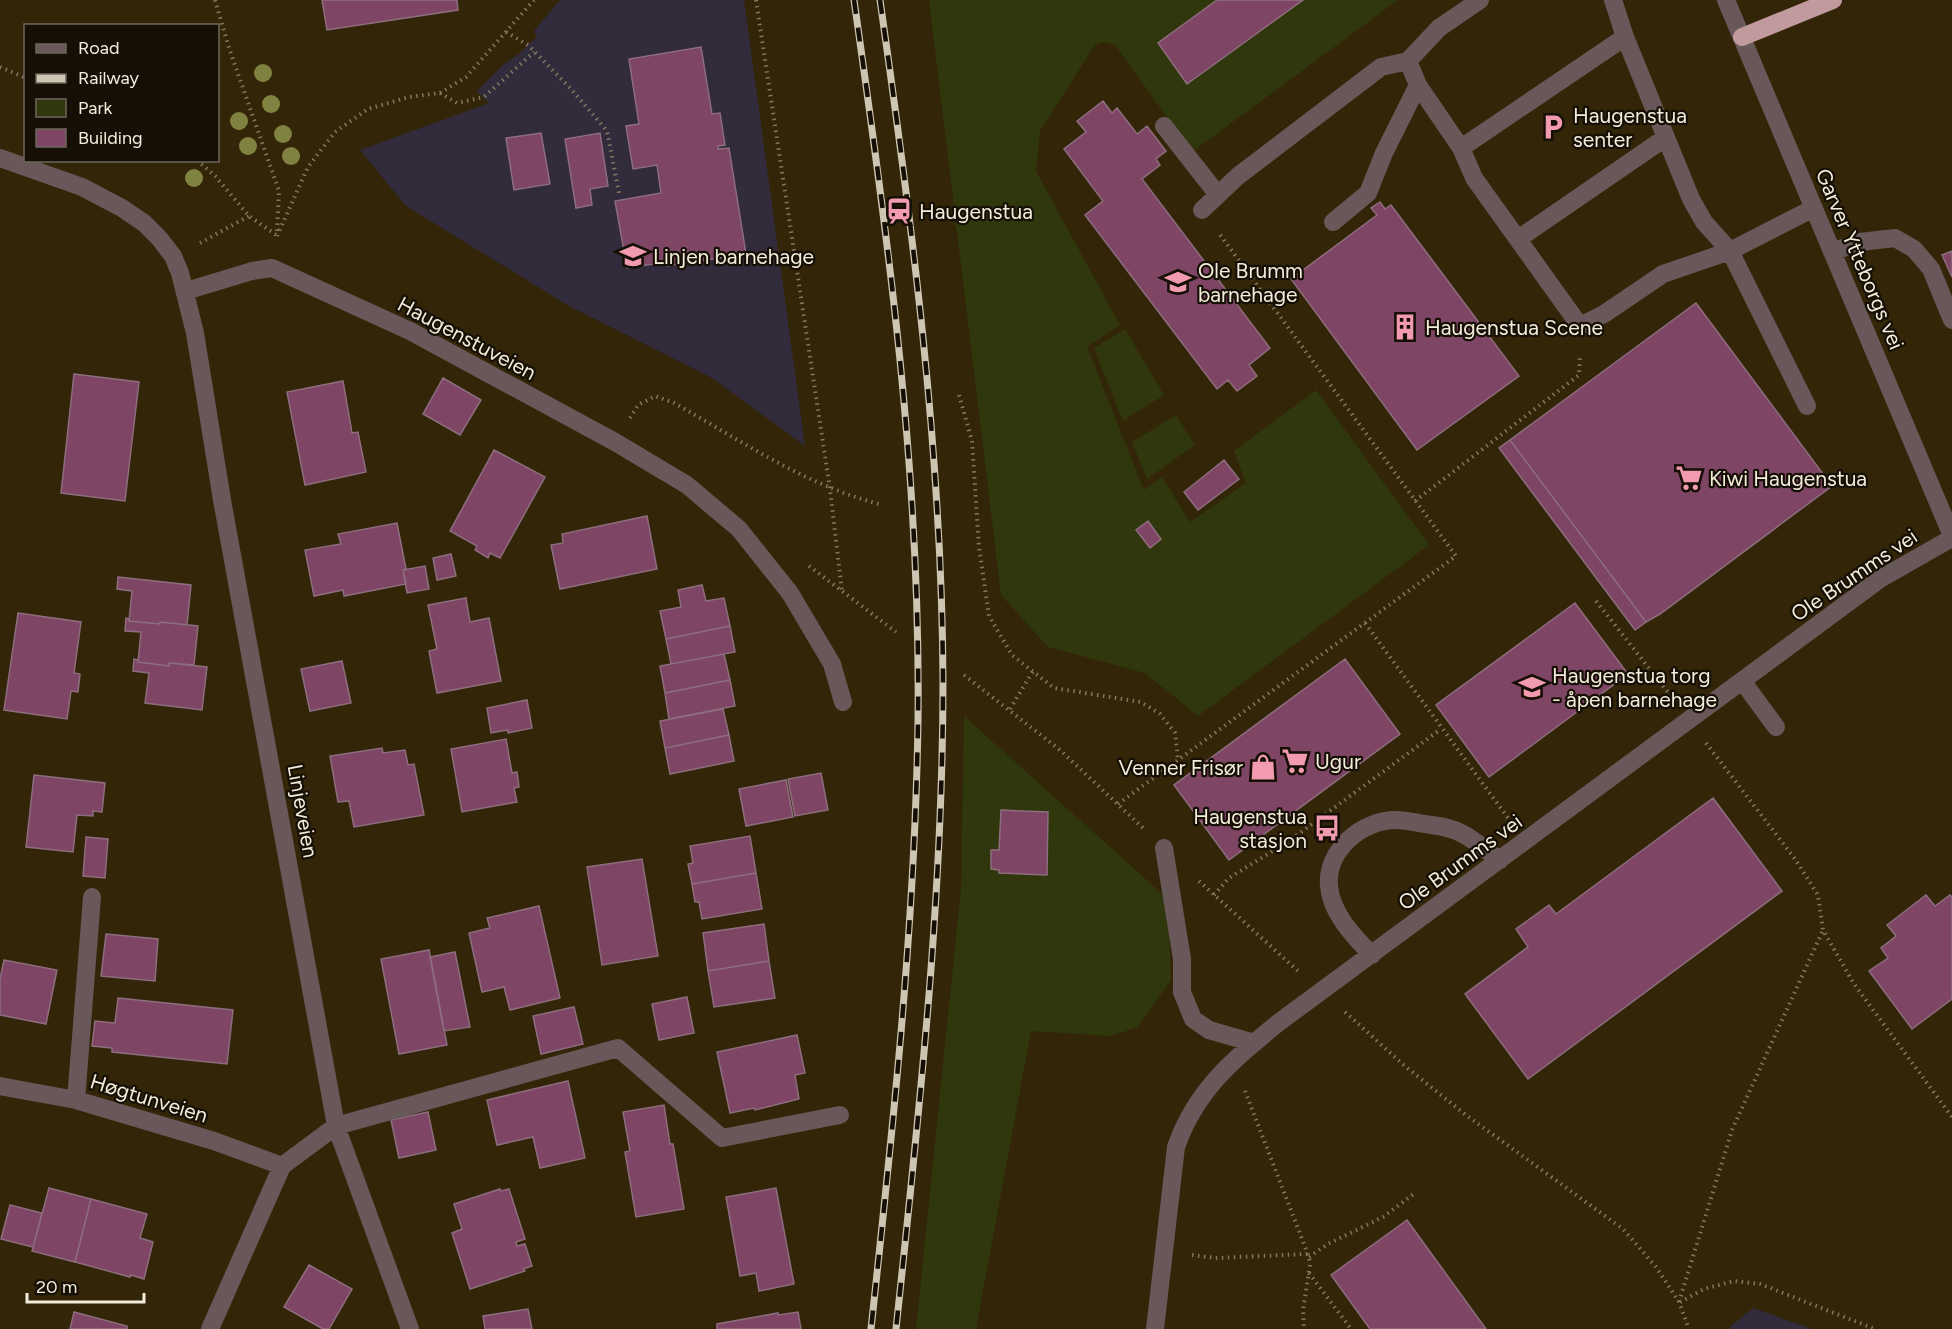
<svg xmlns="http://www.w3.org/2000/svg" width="1952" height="1329" font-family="Figtree,sans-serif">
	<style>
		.education { fill: #322b3b }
		.green { fill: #31370c }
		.building { fill: #7e4565; stroke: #8d6d7e; stroke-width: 1.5 }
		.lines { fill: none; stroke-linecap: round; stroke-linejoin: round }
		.path { stroke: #837860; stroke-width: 4; stroke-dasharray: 1.5 4.5; stroke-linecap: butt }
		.minor { stroke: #685859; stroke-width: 18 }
		.highway { stroke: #c19a9d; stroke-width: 18 }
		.rail-casing { stroke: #cec6b3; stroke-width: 7 }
		.rail { stroke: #150f05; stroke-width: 4.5; stroke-dasharray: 14; stroke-linecap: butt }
		.tree { fill: #808242 }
		.labels { text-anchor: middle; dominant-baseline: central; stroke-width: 4.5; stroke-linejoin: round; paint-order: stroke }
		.poi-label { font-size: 21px; fill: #f3ecdb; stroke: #150f05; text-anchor: start }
		.street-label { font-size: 21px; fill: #f3ecdb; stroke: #150f05 }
	</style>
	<rect width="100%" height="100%" fill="#322508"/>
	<path class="education" d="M560 0H744L805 446 712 378 569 306 406 206 360 150 489 103 477 91 504 64 517 55 537 37 534 31Z
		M1753 1308 1812 1329H1813H1730V1327Z"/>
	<path class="green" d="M929 0H1398L1192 152 1115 45 1104 42 1095 45 1040 131 1036 171 1120 325 1087 347 1144 490 1162 477 1190 522 1246 483 1234 451 1316 390 1429 545 1198 716 1145 673 1048 647 1001 595Z
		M1125 329 1164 395 1123 421 1094 348Z
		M1176 415 1195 445 1147 479 1132 442Z
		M964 716 1168 899 1171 980 1138 1027 1111 1036 1031 1031 976 1329H916L961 888Z"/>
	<path class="building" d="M322 0H457L458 10 327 30Z
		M1217 0H1303L1187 84 1158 43Z
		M701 47 712 114 720 113 725 145 718 146V149L729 148 746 254 667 266V262L627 268 615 201 661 193 657 165 633 169 626 126 639 124 629 59Z
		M1103 101 1112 113 1117 108 1137 134 1147 126 1166 151 1156 159 1160 165 1142 179 1270 348 1249 365 1257 376 1237 391 1228 380 1217 389 1085 215 1103 201 1064 149 1086 132 1077 121Z
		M541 133 550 184 514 190 506 138Z
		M600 133 608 186 590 189 592 205 576 208 565 139Z
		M1380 202 1385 209 1391 205 1519 376 1417 450 1291 279 1377 215 1371 208Z
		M1952 251V277L1942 255Z
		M1696 303 1832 486 1660 614 1646 622 1510 440Z
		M74 374 139 382 125 501 61 493Z
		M443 378 481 400 460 435 423 414Z
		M343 381 352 433 358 432 366 472 305 485 287 392Z
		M1510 440 1646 622 1635 630 1499 448Z
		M494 450 545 477 500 558 490 553 488 558 475 550 477 546 450 531Z
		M1224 460 1239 479 1198 510 1184 492Z
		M647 516 657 569 560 589 551 545 563 543 562 534Z
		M1148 521 1161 539 1150 548 1136 530Z
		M397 523 406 569 403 570 406 584 344 596 343 590 314 596 305 550 341 544 338 534Z
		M451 554 456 576 437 580 433 558Z
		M425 566 429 589 407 593 403 570Z
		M118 577 191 585 187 625 160 622V624L129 621 132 591 117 589Z
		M702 585 706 601 724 598 730 626 666 639 660 611 681 607 678 590Z
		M466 598 470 622 489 618 501 681 437 693 429 651 437 649 428 605Z
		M1575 603 1628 674 1489 777 1436 705Z
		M18 613 81 622 74 673 80 674 78 692 71 691 67 719 4 710Z
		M126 618 129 619V621L160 624V622L198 626 194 665 169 663V666L138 662 141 632 125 631Z
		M730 626 735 652 671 664 666 639Z
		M724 654 730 680 665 693 660 666Z
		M134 659 138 660V662L169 666V663L207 667 202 710 145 703 149 673 133 671Z
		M1345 659 1400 734 1229 860 1174 785Z
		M342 661 351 703 310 711 301 669Z
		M730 680 735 706 669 719 665 693Z
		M527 700 532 728 508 733V730L491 733 487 708Z
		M723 709 729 735 665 748 660 721Z
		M729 735 734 761 670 774 665 748Z
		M506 739 512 773 517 772 519 787 514 788 517 802 462 812 451 749Z
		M382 748 383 753 405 750 408 765 414 764 424 815 354 827 349 801 338 802 330 756Z
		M821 773 828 810 795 816 788 779Z
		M34 775 105 783 102 812 93 811V816L77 815 73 852 26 847Z
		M786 780 793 817 746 826 739 789Z
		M1713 798 1782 891 1528 1079 1465 994 1528 947 1516 929 1549 905 1556 914Z
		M1001 810 1048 812 1047 875 999 873V870L991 869V850H999Z
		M750 836 756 873 692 884 688 864 693 863 690 846Z
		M86 837 108 839 105 878 83 876Z
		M642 859 658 956 602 965 587 867Z
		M756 873 762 909 702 919 699 902H695L692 884Z
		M1926 895 1935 906 1950 895 1952 897V999L1912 1029 1869 971 1888 958 1881 948 1896 936 1887 925Z
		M539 906 560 998 510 1010 504 987 482 992 469 933 490 928 487 918Z
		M764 924 769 961 708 971 703 933Z
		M106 934 158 939 155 981 101 976Z
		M429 950 447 1045 399 1054 381 959Z
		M455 952 470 1027 444 1031 430 957Z
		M4 960 57 970 46 1024 0 1015V979Z
		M769 961 775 998 714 1007 708 971Z
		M687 997 694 1033 659 1040 652 1004Z
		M118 998 233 1010 227 1064 112 1052V1048L92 1046 95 1021 115 1023Z
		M574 1007 583 1044 541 1054 533 1016Z
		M797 1035 805 1073 795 1075 799 1099 755 1110 754 1108 730 1113 717 1052Z
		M568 1081 585 1158 540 1168 533 1137 497 1145 487 1100Z
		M664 1105 670 1144H673L684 1209 636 1217 625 1152 630 1151 623 1112Z
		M428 1112 436 1150 399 1158 391 1120Z
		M49 1188 91 1199 75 1262 32 1251Z
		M776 1188 794 1284 759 1291 756 1273 740 1276 726 1197Z
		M500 1189 501 1191 509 1189 525 1239 516 1242 517 1246 525 1244 532 1266 523 1269 525 1271 470 1289 452 1233 462 1229 454 1204Z
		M91 1199 147 1214 140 1238 153 1242 144 1279 131 1275 130 1277 75 1262Z
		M10 1205 42 1213 33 1247 1 1239Z
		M1407 1220 1486 1329H1370L1331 1275Z
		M309 1265 352 1289 329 1329H323L284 1307Z
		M528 1309 532 1329H485L483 1316Z
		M74 1312 127 1326V1329H70Z
		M798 1312 801 1329H717V1324L778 1313V1315Z"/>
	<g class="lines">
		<path class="path" d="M215 0 229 48 279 191 277 232
			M756 0 830 489 842 592
			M506 32 528 45 571 89 607 131 619 193
			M0 67 26 78
			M440 93 457 103 484 97 534 52
			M197 160 215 176 249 216 279 237
			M277 236 308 167 335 132 368 109 409 97 440 93 466 77 534 0
			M200 243 249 216
			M959 395 972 441 979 547 989 616 1012 655 1054 688 1141 702 1160 714 1175 733 1178 759
			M630 418 638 405 655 396 674 403C740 440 805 485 879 504
			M1415 501 1579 375 1580 354
			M809 566 896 632
			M1596 601 1671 696
			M1365 623 1508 818
			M964 675 1060 750 1143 828
			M1010 709 1033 671
			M1706 743 1795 859 1818 895 1823 930 1854 984 1952 1117
			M1118 804 1456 556 1218 232
			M1199 881 1298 971
			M1214 895 1229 878 1289 841 1441 729
			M1345 1012 1406 1067 1466 1115 1623 1229 1656 1267 1679 1302 1689 1329
			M1245 1091 1309 1257 1310 1265 1303 1310 1304 1329
			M1192 1255 1215 1258 1308 1254
			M1309 1257 1328 1244 1383 1217 1415 1193
			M1309 1273 1351 1329
			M1679 1302 1732 1130 1823 930
			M1680 1302 1704 1289 1734 1281 1760 1284 1875 1329"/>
		<path class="minor" d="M1613 0 1625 37 1691 199 1704 222 1730 251 1807 406
			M1726 0 1952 536
			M1408 61 1418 85 1461 148 1474 178 1580 326 1604 314 1663 274 1730 251 1814 208
			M1164 126 1218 195
			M1461 148 1625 37
			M0 158 82 187 122 208 144 223 159 238 173 256 180 273 195 333 222 500 336 1126 410 1329
			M1202 210 1238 176 1381 67 1408 61 1439 28 1480 0
			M1333 222 1368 193 1384 153 1418 85
			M1518 239 1665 138
			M1832 252 1860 242 1895 238 1914 249 1931 269 1952 320
			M186 291 252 271 272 268 410 331 615 442 687 485 739 529 790 593 832 664 843 702
			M1743 682 1776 727
			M1164 848 1182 959V992L1193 1019 1209 1030 1254 1043
			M1372 955C1354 937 1331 913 1329 886 1326 850 1362 820 1396 820 1404 820 1412 822 1419 823 1434 826 1450 826 1463 834 1476 841 1488 852 1500 860
			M0 1086 76 1100 214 1141 282 1166
			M76 1100 92 897
			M210 1329 282 1166 336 1126 618 1048 722 1138 840 1115
			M1155 1329 1176 1147C1196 1090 1233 1060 1278 1023L1880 579 1952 538"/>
		<path class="highway" d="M1742 37 1833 0"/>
		<g class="rail-casing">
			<path id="rail" d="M854 0C888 238 921 479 918 721 915 924 893 1127 871 1329
				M880 0C912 225 942 452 943 681 943 898 919 1113 896 1329"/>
		</g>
		<use href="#rail" class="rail"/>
	</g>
	<g class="tree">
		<circle cx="263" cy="73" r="9"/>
		<circle cx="271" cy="104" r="9"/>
		<circle cx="239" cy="121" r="9"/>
		<circle cx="283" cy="134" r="9"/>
		<circle cx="248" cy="146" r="9"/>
		<circle cx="291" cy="156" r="9"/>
		<circle cx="194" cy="178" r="9"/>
	</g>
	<defs>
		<g id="parking-bare" transform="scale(2.07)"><path d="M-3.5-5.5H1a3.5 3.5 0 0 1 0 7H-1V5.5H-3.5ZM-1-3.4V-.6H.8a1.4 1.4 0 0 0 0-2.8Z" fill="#f29aaf" stroke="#150f05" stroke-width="2.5" paint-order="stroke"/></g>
		<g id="station-bare" transform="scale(2.07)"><path d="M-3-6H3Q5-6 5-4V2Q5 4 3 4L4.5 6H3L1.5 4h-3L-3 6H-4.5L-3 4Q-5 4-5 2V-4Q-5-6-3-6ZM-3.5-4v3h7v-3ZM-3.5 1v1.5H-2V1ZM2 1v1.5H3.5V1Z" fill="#f29aaf" stroke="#150f05" stroke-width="2.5" paint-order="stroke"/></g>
		<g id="school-bare" transform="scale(2.07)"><path d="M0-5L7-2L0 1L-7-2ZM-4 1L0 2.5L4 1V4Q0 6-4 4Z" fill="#f29aaf" stroke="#150f05" stroke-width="2.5" paint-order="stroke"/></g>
		<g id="building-bare" transform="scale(2.07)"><path d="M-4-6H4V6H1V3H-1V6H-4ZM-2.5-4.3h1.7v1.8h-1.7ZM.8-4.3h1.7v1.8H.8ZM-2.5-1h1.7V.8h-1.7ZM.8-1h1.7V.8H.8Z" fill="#f29aaf" stroke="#150f05" stroke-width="2.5" paint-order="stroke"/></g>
		<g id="supermarket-bare" transform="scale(2.07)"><path d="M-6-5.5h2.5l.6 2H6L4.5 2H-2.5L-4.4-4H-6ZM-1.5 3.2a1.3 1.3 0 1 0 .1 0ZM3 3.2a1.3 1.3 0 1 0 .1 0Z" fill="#f29aaf" stroke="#150f05" stroke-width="2.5" paint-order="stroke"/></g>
		<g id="shop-bare" transform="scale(2.07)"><path d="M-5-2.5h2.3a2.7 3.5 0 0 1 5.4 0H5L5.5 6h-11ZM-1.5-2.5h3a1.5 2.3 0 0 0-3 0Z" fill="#f29aaf" stroke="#150f05" stroke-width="2.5" paint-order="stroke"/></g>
		<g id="bus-bare" transform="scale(2.07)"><path d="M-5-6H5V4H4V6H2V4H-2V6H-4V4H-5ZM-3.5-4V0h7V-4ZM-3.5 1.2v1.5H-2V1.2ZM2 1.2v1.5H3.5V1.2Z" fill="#f29aaf" stroke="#150f05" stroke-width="2.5" paint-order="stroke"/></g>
	</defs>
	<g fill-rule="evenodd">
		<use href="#parking-bare" x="1553" y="127"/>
		<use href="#station-bare" x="899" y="211"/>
		<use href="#school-bare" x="633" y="256"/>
		<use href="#school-bare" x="1178" y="282"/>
		<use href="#building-bare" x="1405" y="327"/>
		<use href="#supermarket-bare" x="1689" y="478"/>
		<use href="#school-bare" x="1532" y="687"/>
		<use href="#supermarket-bare" x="1295" y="761"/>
		<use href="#shop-bare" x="1263" y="767"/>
		<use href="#bus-bare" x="1327" y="828"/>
	</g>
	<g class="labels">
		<g class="poi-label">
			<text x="1573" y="115">Haugenstua<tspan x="1573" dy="24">senter</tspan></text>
			<text x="919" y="211">Haugenstua</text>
			<text x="653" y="256">Linjen barnehage</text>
			<text x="1198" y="270">Ole Brumm<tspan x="1198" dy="24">barnehage</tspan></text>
			<text x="1425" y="327">Haugenstua Scene</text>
			<text x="1709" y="478">Kiwi Haugenstua</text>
			<text x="1552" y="675">Haugenstua torg<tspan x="1552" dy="24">- åpen barnehage</tspan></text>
			<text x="1315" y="761">Ugur</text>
			<text x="1243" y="767" text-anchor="end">Venner Frisør</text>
			<text x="1307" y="816" text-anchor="end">Haugenstua<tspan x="1307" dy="24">stasjon</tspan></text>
		</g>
		<g class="street-label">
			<text transform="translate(1860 259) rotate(67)">Garver Ytteborgs vei</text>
			<text transform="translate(467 338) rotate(28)">Haugenstuveien</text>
			<text transform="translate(1854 575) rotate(-34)">Ole Brumms vei</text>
			<text transform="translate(303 811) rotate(80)">Linjeveien</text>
			<text transform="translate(1460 862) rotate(-36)">Ole Brumms vei</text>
			<text transform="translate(149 1098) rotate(17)">Høgtunveien</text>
		</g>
	</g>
	<rect x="24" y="24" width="195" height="138" fill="#150f05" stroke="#6e675b" stroke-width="1.5"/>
	<rect x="36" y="44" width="30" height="9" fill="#685859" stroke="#6e675b" stroke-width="1.5"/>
	<text x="78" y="54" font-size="18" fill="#f3ecdb">Road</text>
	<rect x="36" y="74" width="30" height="9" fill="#cec6b3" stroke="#6e675b" stroke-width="1.5"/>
	<text x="78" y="84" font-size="18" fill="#f3ecdb">Railway</text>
	<rect x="36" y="99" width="30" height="18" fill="#31370c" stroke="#6e675b" stroke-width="1.5"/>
	<text x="78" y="114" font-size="18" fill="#f3ecdb">Park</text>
	<rect x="36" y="129" width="30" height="18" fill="#7e4565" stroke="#6e675b" stroke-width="1.5"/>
	<text x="78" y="144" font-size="18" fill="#f3ecdb">Building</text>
	<path d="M27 1293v9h117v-9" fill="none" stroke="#f3ecdb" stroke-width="3"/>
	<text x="36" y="1293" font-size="18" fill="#f3ecdb" stroke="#150f05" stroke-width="4.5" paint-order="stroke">20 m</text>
</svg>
